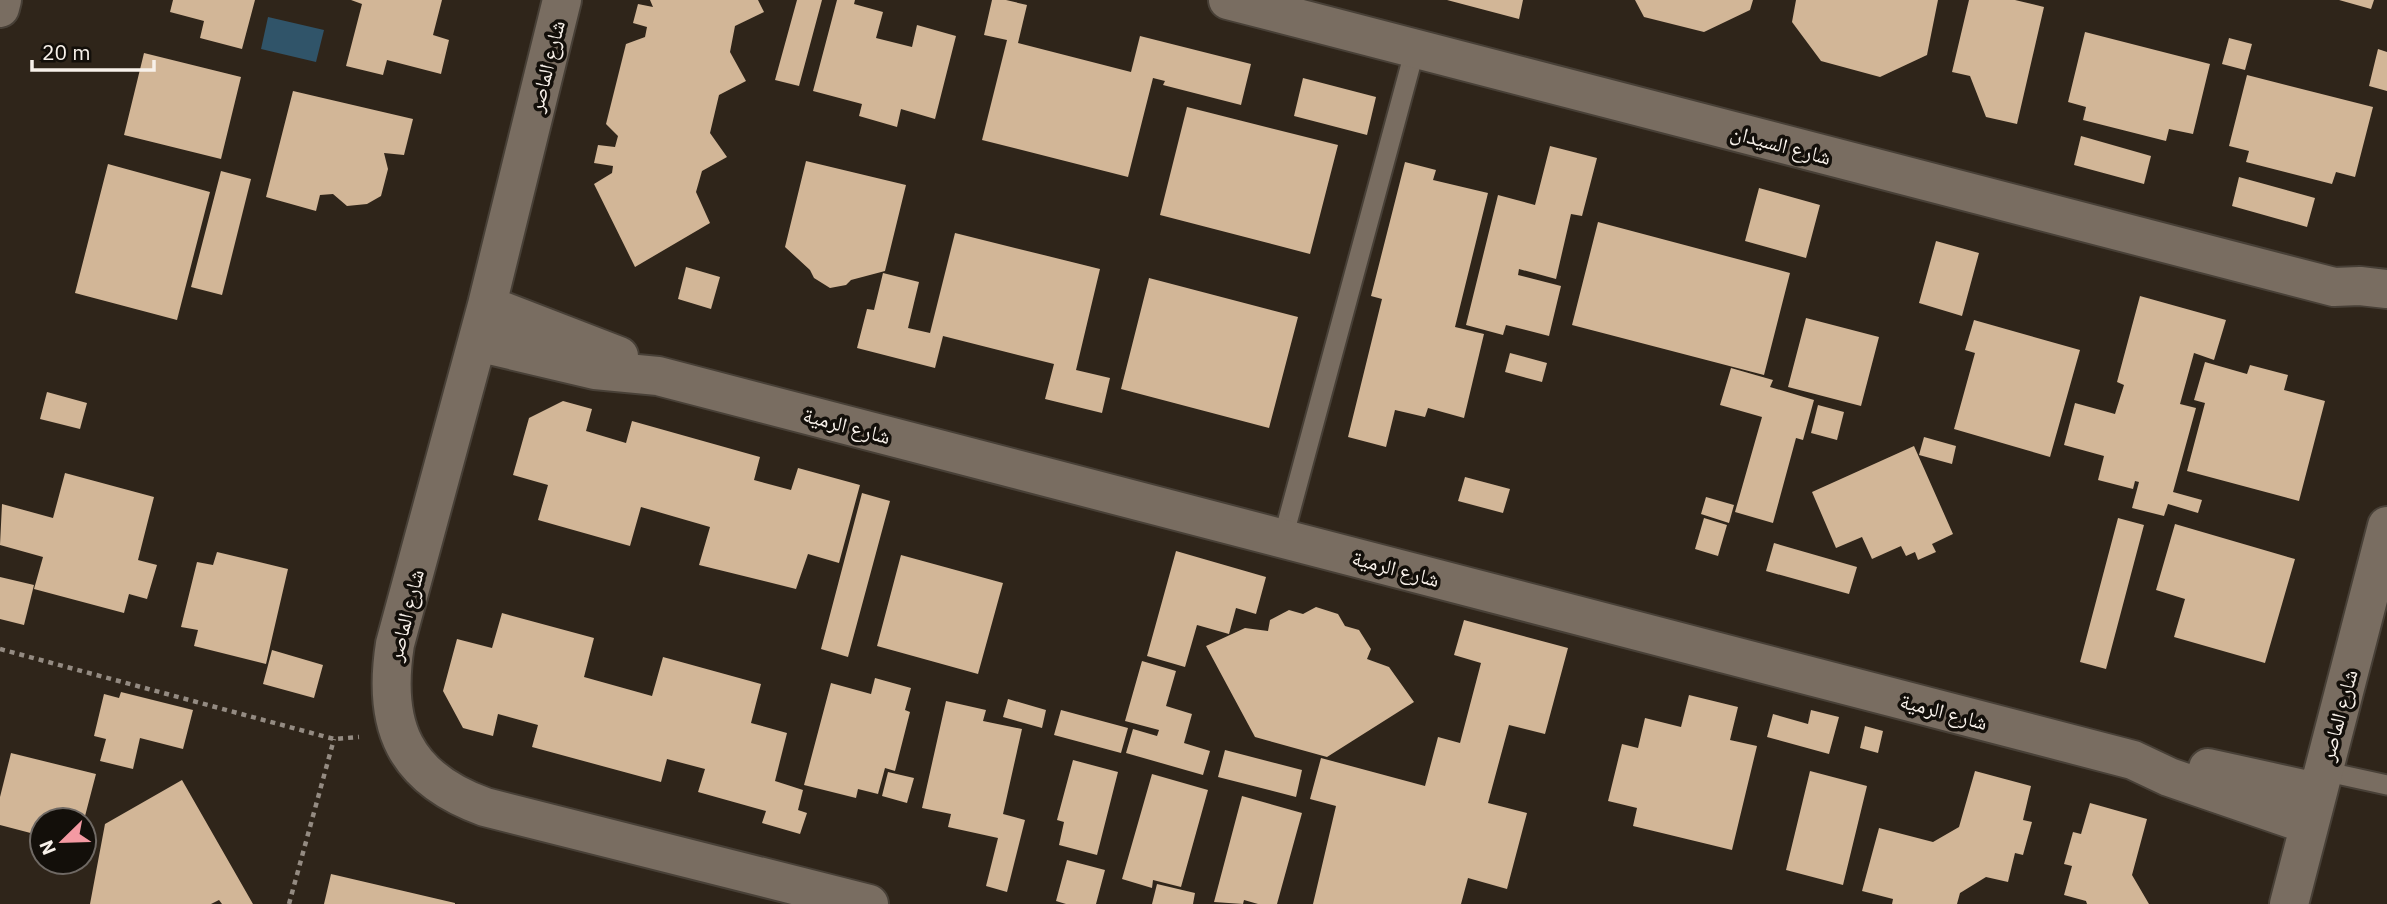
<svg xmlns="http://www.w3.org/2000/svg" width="2387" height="904" font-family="'IBM Plex Sans','Noto Naskh Arabic',sans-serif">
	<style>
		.water { fill: #305469 }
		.building { fill: #d2b697 }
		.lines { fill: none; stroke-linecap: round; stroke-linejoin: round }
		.lane-casing { stroke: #484037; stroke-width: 23 }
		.street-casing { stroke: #484037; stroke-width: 42 }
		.path { stroke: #948b82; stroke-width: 4.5; stroke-dasharray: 5 5; stroke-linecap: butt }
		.lane { stroke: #796d61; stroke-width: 19 }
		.street { stroke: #796d61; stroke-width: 38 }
		.labels { text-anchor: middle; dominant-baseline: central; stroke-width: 7; stroke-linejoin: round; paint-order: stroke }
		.street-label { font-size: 21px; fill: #f8f1ea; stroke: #130f0a }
	</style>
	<rect width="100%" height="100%" fill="#2f251a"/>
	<path class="water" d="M268 17 324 30 316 62 261 49Z"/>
	<path class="building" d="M173 0H255L242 49 200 38 204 21 170 12Z
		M351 0H442L433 35 449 40 441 74 387 60 383 75 346 66 362 4Z
		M650 0H758L764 12 735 26 730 52 746 81 719 95 710 133 727 157 702 171 696 192 710 223 635 267 594 184 612 173 613 166 594 163 598 145 615 147 618 136 606 124 626 44 645 37 647 27 633 23 638 4 653 7Z
		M797 0H822L799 86 775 80Z
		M837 0H855L854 4 883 12 876 38 912 47 917 25 956 36 935 119 901 109 897 127 859 116 862 104 813 91Z
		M992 0H1006L1027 5 1018 43 1131 72 1140 36 1251 64 1241 105 1163 85 1165 81 1153 78 1128 177 982 140 1007 40 984 35Z
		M1447 0H1523L1519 19Z
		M1635 0H1753L1750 10 1704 32 1644 17Z
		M1796 0H1938L1927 55 1880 77 1821 61 1792 22Z
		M1969 0H2015L2044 7 2017 124 1986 117 1970 76 1952 72Z
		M2339 0H2374L2371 9Z
		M2085 32 2210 64 2193 134 2169 129 2166 141 2083 120 2086 107 2068 102Z
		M2229 38 2252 44 2245 70 2222 64Z
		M2378 49 2387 52V91L2369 86Z
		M144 53 241 77 221 159 124 135Z
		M2247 75 2373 107 2355 177 2336 172 2332 184 2246 162 2249 151 2229 146Z
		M1303 78 1376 97 1367 135 1294 116Z
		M293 91 413 119 404 155 384 153 388 169 381 196 367 204 347 206 333 194 320 195 316 211 266 197Z
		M1187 107 1338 145 1310 254 1160 215Z
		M2081 136 2151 156 2144 184 2074 165Z
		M1550 146 1597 158 1582 216 1571 214 1556 279 1519 269 1518 275 1561 286 1549 336 1506 325 1503 335 1466 325 1498 195 1535 205Z
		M806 161 906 185 885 271 851 280 846 285 830 288 814 278 810 270 785 247Z
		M1405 162 1436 170 1433 180 1488 193 1455 327 1484 334 1464 418 1428 408 1425 417 1395 410 1386 447 1348 437 1382 299 1371 296Z
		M108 164 210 192 177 320 75 293Z
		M221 171 251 179 222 295 191 287Z
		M2239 177 2315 198 2307 227 2232 206Z
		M1759 188 1820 205 1806 258 1745 241Z
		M1598 222 1790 273 1764 375 1572 325Z
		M955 233 1100 269 1076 370 1110 378 1102 413 1045 399 1054 364 943 336 935 368 857 348 867 309 874 310 883 273 919 282 908 328 930 333Z
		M1936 241 1979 253 1962 316 1919 303Z
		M686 267 720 277 711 309 678 299Z
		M1149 278 1298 317 1269 428 1121 389Z
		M2140 296 2226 320 2214 360 2194 353 2180 404 2196 408 2173 492 2202 500 2198 513 2168 504 2164 516 2132 508 2139 482 2135 481 2133 489 2098 480 2104 456 2064 445 2075 403 2115 414 2124 385 2117 382Z
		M1806 318 1879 337 1861 406 1788 387Z
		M1974 320 2080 350 2050 457 1954 429 1975 353 1965 350Z
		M1510 353 1547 363 1542 382 1505 372Z
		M2205 362 2247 374 2250 365 2288 375 2284 390 2325 401 2299 501 2187 471 2205 403 2194 400Z
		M1731 368 1773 380 1770 387 1814 400 1803 440 1796 438 1773 523 1735 512 1762 417 1720 405Z
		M47 392 87 403 80 429 40 419Z
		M563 401 592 409 586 431 626 443 632 421 760 457 754 480 791 490 798 468 860 485 839 563 808 554 796 589 699 565 710 527 641 507 630 546 538 520 548 485 513 475 529 418Z
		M1818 405 1844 412 1837 440 1811 433Z
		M1924 437 1956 446 1952 464 1919 455Z
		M1914 446 1953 534 1932 544 1936 552 1918 560 1915 552 1906 556 1901 546 1872 559 1862 537 1836 548 1812 492Z
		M65 473 154 497 138 560 157 565 147 599 129 594 124 613 34 589 43 557 0 545 2 504 53 518Z
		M1465 477 1510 489 1503 513 1458 501Z
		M862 493 890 501 848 657 821 649Z
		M1706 497 1734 505 1729 523 1701 514Z
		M1704 518 1727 525 1718 556 1695 549Z
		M2118 518 2144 525 2106 669 2080 662Z
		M2175 524 2295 559 2265 663 2174 637 2185 599 2156 590Z
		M1774 543 1857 567 1849 594 1766 571Z
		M1176 551 1266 577 1256 614 1236 608 1229 634 1197 625 1185 667 1147 656Z
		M217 552 288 569 266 664 194 646 198 630 181 627 197 562 213 565Z
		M901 555 1003 583 978 674 877 646Z
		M0 577 34 585 24 625 0 619Z
		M1316 607 1338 614 1345 626 1359 630 1371 649 1367 659 1389 667 1414 702 1327 757 1255 737 1206 646 1245 628 1268 631 1270 620 1289 610 1303 614Z
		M502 613 594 638 584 677 652 696 663 657 761 684 751 723 787 733 775 781 803 790 798 810 807 813 800 834 762 823 766 811 698 792 705 769 667 759 661 782 532 747 538 725 498 714 493 736 463 728 443 691 457 639 492 648Z
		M1464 620 1568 648 1545 734 1509 725 1488 803 1527 813 1507 889 1468 878 1461 904H1313L1336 806 1310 799 1321 758 1425 786 1438 737 1460 743 1481 663 1454 655Z
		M272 650 323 665 314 698 263 684Z
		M1142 661 1176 671 1166 706 1192 714 1184 743 1210 751 1203 775 1126 753 1133 729 1157 736 1159 730 1125 721Z
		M875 678 911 688 905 710 910 712 895 771 885 768 878 794 858 789 856 798 804 785 831 683 871 694Z
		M121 692 193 710 183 749 140 738 133 769 100 761 106 739 94 736 104 694 119 698Z
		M1689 695 1738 707 1730 740 1757 746 1732 850 1633 826 1637 808 1608 801 1622 744 1638 748 1645 718 1681 727Z
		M1008 699 1046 710 1042 728 1003 717Z
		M946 701 986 710 983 721 1022 729 1003 814 1025 820 1007 892 986 886 998 838 948 827 951 814 922 808Z
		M1061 710 1128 728 1121 753 1054 735Z
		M1811 710 1839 717 1829 754 1767 737 1773 714 1808 724Z
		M1865 726 1883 731 1878 753 1860 748Z
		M1225 750 1302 770 1296 797 1218 777Z
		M11 753 96 774 84 820H42V836L0 825V797Z
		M1073 760 1118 772 1097 855 1059 845 1064 822 1057 820Z
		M1810 771 1867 786 1843 885 1786 870Z
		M1975 771 2031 786 2023 820 2032 822 2023 855 2015 853 2008 882 1986 877 1960 893 1957 904H1892L1893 899 1862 891 1879 828 1933 842 1959 827Z
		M888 772 914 778 907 803 882 796Z
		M1152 774 1208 790 1181 887 1153 880 1152 888 1122 879Z
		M182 780 253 904H222L219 900 211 904H90L105 824Z
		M1242 796 1302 813 1277 904H1258L1244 900 1243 904 1214 902Z
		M2090 803 2147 819 2132 875 2149 904H2087L2086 901 2064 895 2072 866 2064 864 2073 832 2081 834Z
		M1067 860 1105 870 1096 904H1066L1056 901Z
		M331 874 455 903V904H324Z
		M1157 884 1195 893 1193 904H1152Z"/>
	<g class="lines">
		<g class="lane-casing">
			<path id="lane" d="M1283 538 1415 49
				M2323 771 2387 785"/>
		</g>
		<g class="street-casing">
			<path id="street" d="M562 0 487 305 395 644C382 726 404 778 485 807L869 904
				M1228 0 2334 287 2360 286 2387 289
				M0 8 2 0
				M487 305 619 356
				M477 342 595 370 658 376 2133 760 2169 777 2309 825
				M2208 768 2317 792
				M2289 904 2387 526"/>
		</g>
		<path class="path" d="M0 649 334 739 359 737
			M289 904 334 739"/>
		<use href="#lane" class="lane"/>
		<use href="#street" class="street"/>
	</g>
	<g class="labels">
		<g class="street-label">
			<text transform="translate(546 66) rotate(-76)">شارع الماصر</text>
			<text transform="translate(1781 144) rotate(15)">شارع السيدان</text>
			<text transform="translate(847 425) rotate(15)">شارع الرمية</text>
			<text transform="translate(1396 568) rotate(15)">شارع الرمية</text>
			<text transform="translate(405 615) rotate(-76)">شارع الماصر</text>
			<text transform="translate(1944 711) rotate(15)">شارع الرمية</text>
			<text transform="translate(2338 715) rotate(-75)">شارع الماصر</text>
		</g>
	</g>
	<g transform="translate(63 841) rotate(247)"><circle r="33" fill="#130f0a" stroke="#6f6964" stroke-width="2"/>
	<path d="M0-5L12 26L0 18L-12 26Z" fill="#f49aa3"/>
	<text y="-10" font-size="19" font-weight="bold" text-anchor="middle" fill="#f8f1ea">N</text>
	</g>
	<path d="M32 60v10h122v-10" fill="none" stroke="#f8f1ea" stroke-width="3.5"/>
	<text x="42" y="60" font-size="21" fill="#f8f1ea" stroke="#130f0a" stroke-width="5" paint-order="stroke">20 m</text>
</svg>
